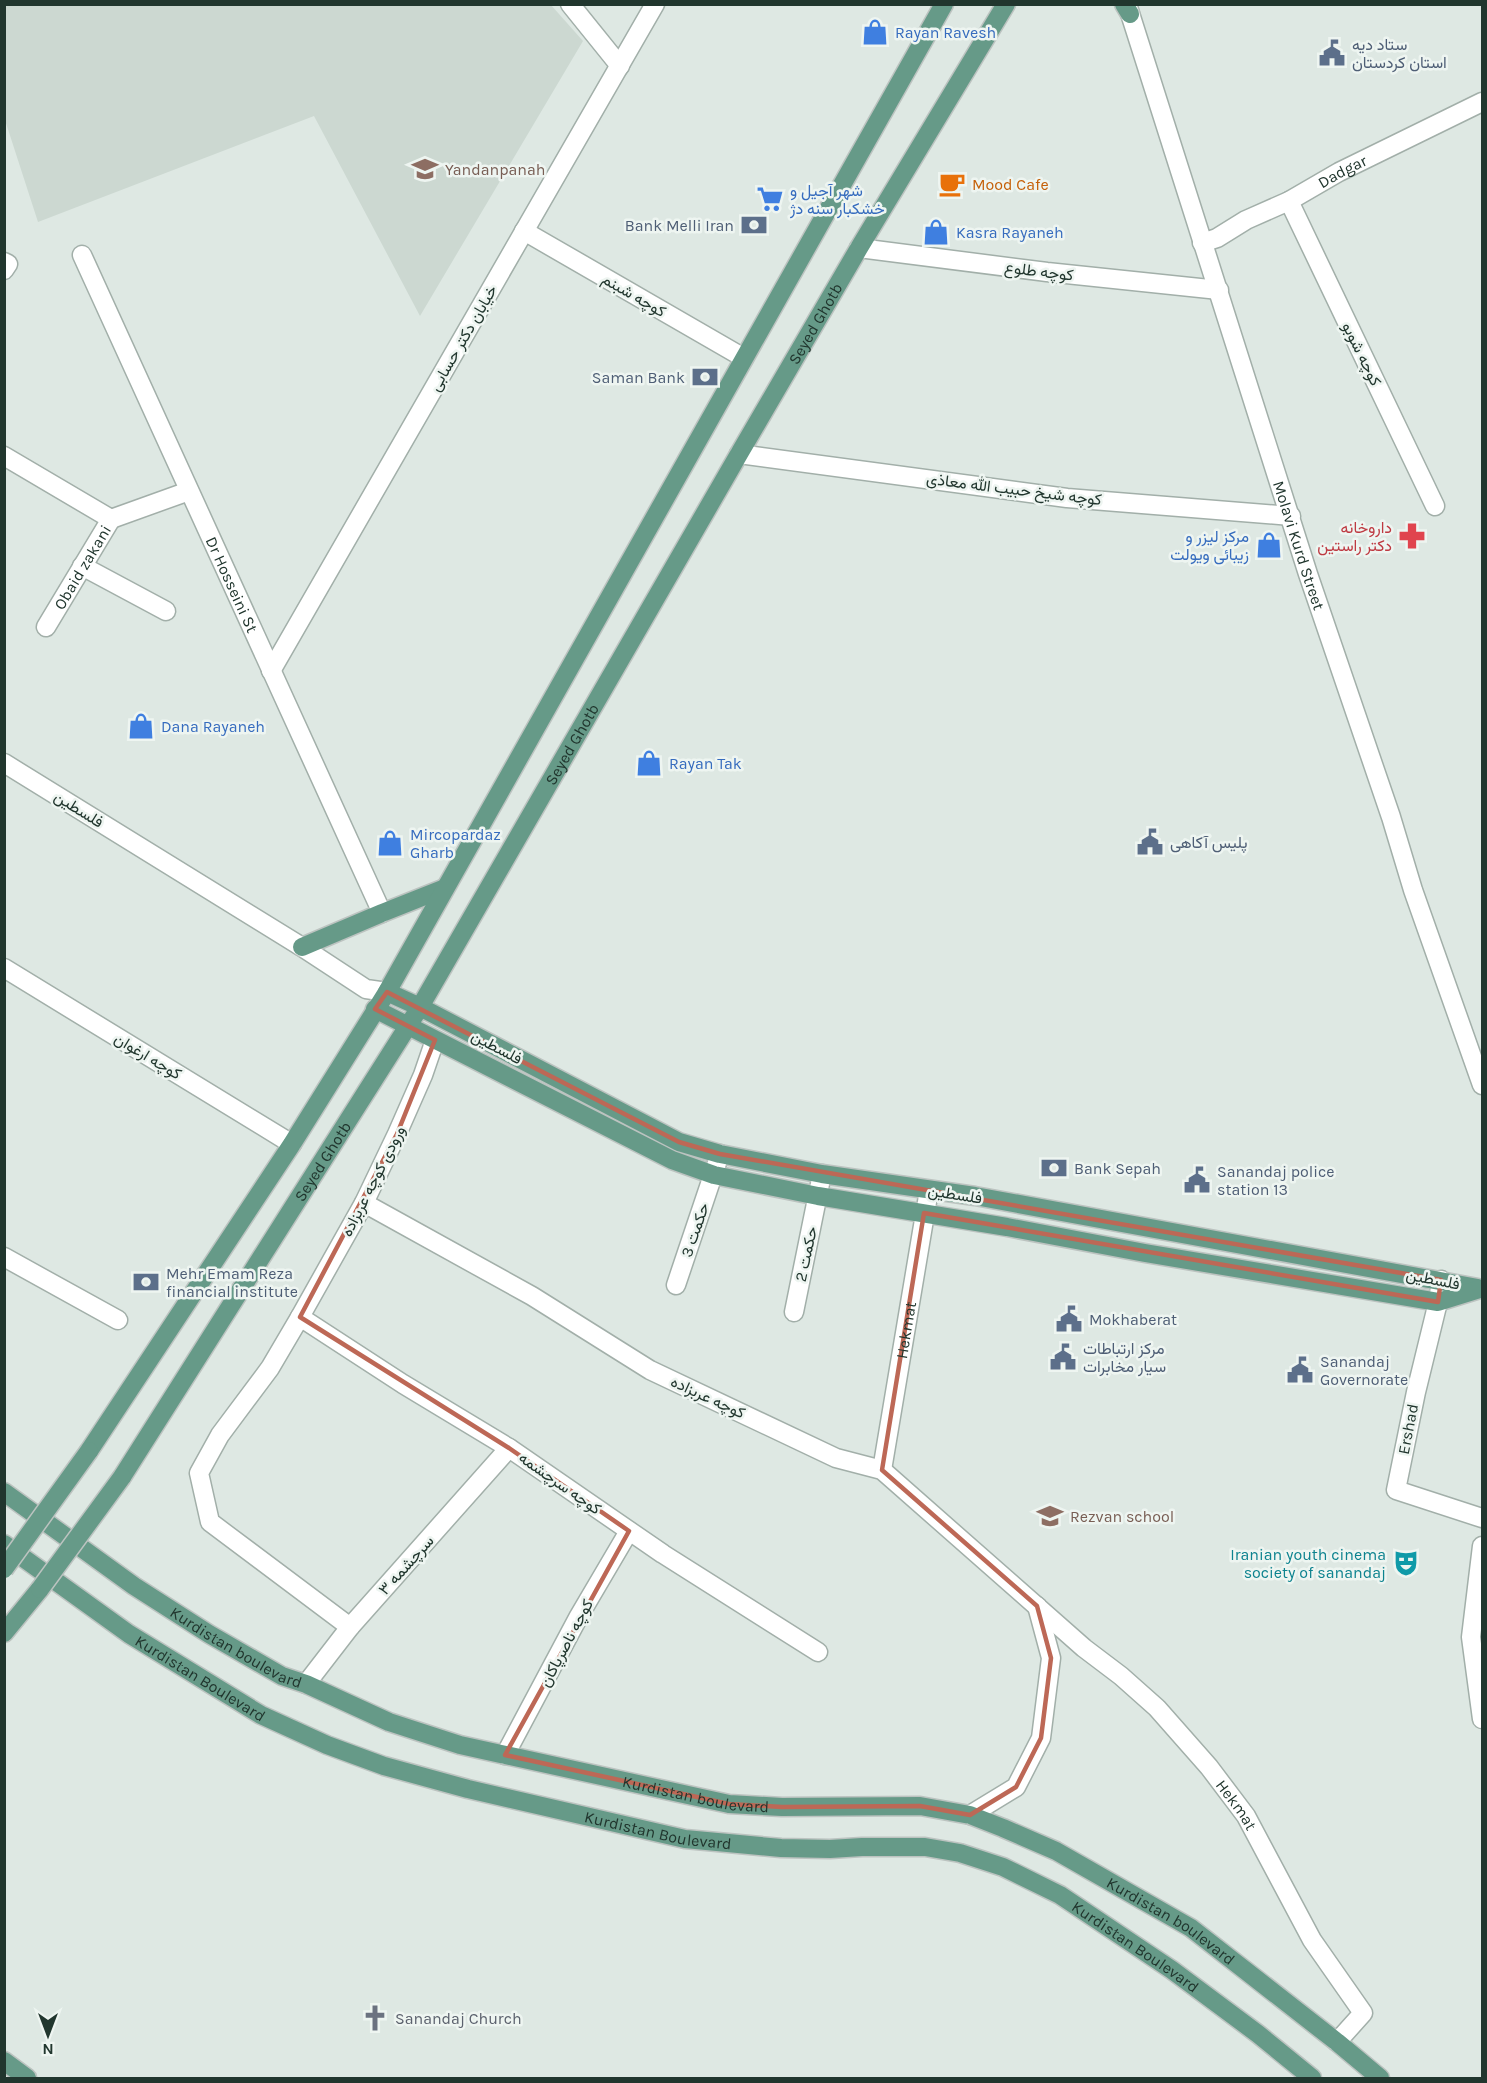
<svg xmlns="http://www.w3.org/2000/svg" width="1487" height="2083" font-family="Karla,Vazirmatn,sans-serif">
	<style>
		.built { fill: #ccd8d1 }
		.lines { fill: none; stroke-linecap: round; stroke-linejoin: round }
		.minor-casing { stroke: #a2afa9; stroke-width: 21 }
		.major-casing { stroke: #bcc3c0; stroke-width: 21 }
		.minor { stroke: #fff; stroke-width: 18 }
		.major { stroke: #669a88; stroke-width: 18 }
		.major-bridge-casing { stroke: #bcc3c0; stroke-width: 21; stroke-linecap: butt }
		.major-bridge { stroke: #669a88; stroke-width: 18 }
		.marked { fill: none; stroke: #bd6856; stroke-width: 4.5; stroke-linejoin: round }
		.labels { text-anchor: middle; dominant-baseline: central; stroke-width: 5; stroke-linejoin: round; paint-order: stroke }
		.shop-label { font-size: 16px; fill: #366cbe; stroke: #eef5f1; text-anchor: start }
		.service-label { font-size: 16px; fill: #4e5e75; stroke: #eef5f1; text-anchor: start }
		.education-label { font-size: 16px; fill: #785e54; stroke: #eef5f1; text-anchor: start }
		.street-label { font-size: 16px; fill: #21362e; stroke: #eef5f1 }
		.food-label { font-size: 16px; fill: #c56008; stroke: #eef5f1; text-anchor: start }
		.health-label { font-size: 16px; fill: #be3a42; stroke: #eef5f1; text-anchor: end }
		.culture-label { font-size: 16px; fill: #0d838f; stroke: #eef5f1; text-anchor: end }
		.worship-label { font-size: 16px; fill: #5b616d; stroke: #eef5f1; text-anchor: start }
	</style>
	<rect width="100%" height="100%" fill="#dee8e3"/>
	<path class="built" d="M33 5H551L583 41 420 316 314 116 38 222 4 117 5 5Z"/>
	<g class="lines">
		<g class="minor-casing">
			<g id="minor">
				<path d="M570 4 620 66"/>
				<path id="s1" d="M1127 4 1308 574 1391 817 1413 890 1482 1085"/>
				<path d="M1289 201 1435 506"/>
				<path d="M524 231 744 358"/>
				<path id="s2" d="M1202 243 1217 238 1246 220 1289 201 1339 172 1482 102"/>
				<path d="M859 248 1047 272 1219 290"/>
				<path id="s3" d="M82 255 382 913"/>
				<path d="M4 262 8 264 4 270"/>
				<path d="M739 454 1067 498 1291 516"/>
				<path d="M4 456 111 519"/>
				<path d="M111 519 189 491"/>
				<path d="M82 566 166 611"/>
				<path id="s4" d="M46 627 111 519"/>
				<path d="M271 671 655 4"/>
				<path d="M4 763 302 947 366 989 387 992"/>
				<path d="M4 968 292 1144"/>
				<path id="s5" d="M364 1203 532 1296 650 1370 836 1458 882 1470 1084 1648 1121 1676 1157 1708 1209 1767 1246 1816 1312 1940 1363 2013 1337 2042"/>
				<path d="M4 1257 118 1320"/>
				<path d="M1441 1280 1438 1302 1416 1392 1396 1490 1482 1518"/>
				<path d="M676 1285 720 1154"/>
				<path d="M794 1312 822 1174"/>
				<path d="M300 1317 403 1384 509 1448 663 1554 818 1652"/>
				<path id="s6" d="M882 1470 929 1190"/>
				<path d="M1482 1546 1471 1637 1482 1719"/>
				<path d="M350 1627 210 1522 199 1473 220 1435 270 1368 300 1317 364 1203 397 1134 423 1075 435 1040"/>
				<path d="M306 1684 350 1627 509 1448"/>
				<path d="M505 1755 579 1616 629 1531"/>
				<path d="M970 1815 1016 1787 1041 1738 1051 1658 1037 1606"/>
			</g>
		</g>
		<g class="major-casing">
			<g id="major">
				<path d="M1124 4 1130 14"/>
				<path d="M302 947 382 913 445 888"/>
				<path d="M387 992 420 1007 679 1142 720 1154 822 1174 975 1196 1478 1288"/>
				<path d="M375 1009 672 1160 714 1175 818 1196 1007 1227 1145 1253 1438 1302 1480 1289"/>
				<path d="M89 1451 292 1144 387 992 944 4"/>
				<path id="s7" d="M122 1477 420 1007 739 454 859 248 1006 4"/>
				<path id="s8" d="M4 1492 134 1586 209 1634 282 1676 306 1684 389 1722 460 1745 729 1804 782 1807 920 1806 970 1815 1003 1828 1056 1851 1191 1928 1337 2042 1380 2078"/>
				<path id="s9" d="M4 1544 129 1634 261 1715 327 1745 384 1766 468 1789 685 1839 781 1848 830 1849 862 1847H925L960 1853 1003 1867 1060 1895 1172 1970 1258 2034 1312 2078"/>
				<path d="M4 1633 40 1589"/>
				<path d="M4 2061 27 2078"/>
			</g>
		</g>
		<use href="#minor" class="minor"/>
		<use href="#major" class="major"/>
		<g class="major-bridge-casing">
			<path id="major-bridge" d="M4 1569 89 1451
				M40 1589 122 1477"/>
		</g>
		<use href="#major-bridge" class="major-bridge"/>
	</g>
	<path class="marked" d="M387 992 679 1142 720 1154 1441 1280 1438 1302 924 1213 882 1470 1037 1606 1051 1658 1041 1738 1016 1787 970 1815 920 1806 782 1807 729 1804 505 1755 629 1531 509 1448 300 1317 397 1134 435 1040 375 1009Z"/>
	<defs>
		<g id="shop-bare" transform="scale(2.07)"><path d="M-5-2.5h2.3a2.7 3.5 0 0 1 5.4 0H5L5.5 6h-11ZM-1.5-2.5h3a1.5 2.3 0 0 0-3 0Z" fill="#3f7fe0" stroke="#eef5f1" stroke-width="2.5" paint-order="stroke"/></g>
		<g id="civic-bare" transform="scale(2.07)"><path d="M-.6-6.5H3V-4.5H.6V-3L4-1V1h2V6H-6V1h2V-1L-.6-3ZM-1.2 2.5V6h2.4V2.5Z" fill="#5c6f8a" stroke="#eef5f1" stroke-width="2.5" paint-order="stroke"/></g>
		<g id="university-bare" transform="scale(2.07)"><path d="M0-5L7-2L0 1L-7-2ZM-4 1L0 2.5L4 1V4Q0 6-4 4Z" fill="#8d6e63" stroke="#eef5f1" stroke-width="2.5" paint-order="stroke"/></g>
		<g id="cafe-bare" transform="scale(2.07)"><path d="M-5.5-4.5H6V0H3Q3 3.5 0 3.5H-2.5Q-5.5 3.5-5.5 0ZM3-3.2v2h1.7v-2ZM-6 4.5H4V6H-6Z" fill="#e8710a" stroke="#eef5f1" stroke-width="2.5" paint-order="stroke"/></g>
		<g id="supermarket-bare" transform="scale(2.07)"><path d="M-6-5.5h2.5l.6 2H6L4.5 2H-2.5L-4.4-4H-6ZM-1.5 3.2a1.3 1.3 0 1 0 .1 0ZM3 3.2a1.3 1.3 0 1 0 .1 0Z" fill="#3f7fe0" stroke="#eef5f1" stroke-width="2.5" paint-order="stroke"/></g>
		<g id="bank-bare" transform="scale(2.07)"><path d="M-6-4H6V4H-6ZM0-2.3a2.3 2.3 0 1 0 0 4.6a2.3 2.3 0 1 0 0-4.6Z" fill="#5c6f8a" stroke="#eef5f1" stroke-width="2.5" paint-order="stroke"/></g>
		<g id="pharmacy-bare" transform="scale(2.07)"><path d="M-2-6h4v4h4v4h-4v4h-4v-4h-4v-4h4Z" fill="#e0444e" stroke="#eef5f1" stroke-width="2.5" paint-order="stroke"/></g>
		<g id="school-bare" transform="scale(2.07)"><path d="M0-5L7-2L0 1L-7-2ZM-4 1L0 2.5L4 1V4Q0 6-4 4Z" fill="#8d6e63" stroke="#eef5f1" stroke-width="2.5" paint-order="stroke"/></g>
		<g id="theatre-bare" transform="scale(2.07)"><path d="M-5-5.5Q0-4 5-5.5V0Q5 5 0 6Q-5 5-5 0ZM-3.3-2.5H-1v1.5H-3.3ZM1-2.5H3.3v1.5H1ZM-2.8 1Q0 5.5 2.8 1Z" fill="#0f9aa8" stroke="#eef5f1" stroke-width="2.5" paint-order="stroke"/></g>
		<g id="church-bare" transform="scale(2.07)"><path d="M-1.2-6h2.4v3.5h3.3v2.4h-3.3V6h-2.4V-.1h-3.3v-2.4h3.3Z" fill="#6b7280" stroke="#eef5f1" stroke-width="2.5" paint-order="stroke"/></g>
	</defs>
	<g fill-rule="evenodd">
		<use href="#shop-bare" x="875" y="32"/>
		<use href="#civic-bare" x="1332" y="53"/>
		<use href="#university-bare" x="425" y="169"/>
		<use href="#cafe-bare" x="952" y="184"/>
		<use href="#supermarket-bare" x="770" y="199"/>
		<use href="#bank-bare" x="754" y="225"/>
		<use href="#shop-bare" x="936" y="232"/>
		<use href="#bank-bare" x="705" y="377"/>
		<use href="#pharmacy-bare" x="1412" y="536"/>
		<use href="#shop-bare" x="1269" y="545"/>
		<use href="#shop-bare" x="141" y="726"/>
		<use href="#shop-bare" x="649" y="763"/>
		<use href="#civic-bare" x="1150" y="842"/>
		<use href="#shop-bare" x="390" y="843"/>
		<use href="#bank-bare" x="1054" y="1168"/>
		<use href="#civic-bare" x="1197" y="1180"/>
		<use href="#bank-bare" x="146" y="1282"/>
		<use href="#civic-bare" x="1069" y="1319"/>
		<use href="#civic-bare" x="1063" y="1357"/>
		<use href="#civic-bare" x="1300" y="1370"/>
		<use href="#school-bare" x="1050" y="1516"/>
		<use href="#theatre-bare" x="1406" y="1563"/>
		<use href="#church-bare" x="375" y="2018"/>
	</g>
	<g class="labels">
		<g class="shop-label">
			<text x="895" y="32">Rayan Ravesh</text>
			<text x="790" y="190">شهر آجیل و<tspan x="790" dy="18">خشکبار سنه دژ</tspan></text>
			<text x="956" y="232">Kasra Rayaneh</text>
			<text x="1249" y="536" text-anchor="end">مرکز لیزر و<tspan x="1249" dy="18">زیبائی ویولت</tspan></text>
			<text x="161" y="726">Dana Rayaneh</text>
			<text x="669" y="763">Rayan Tak</text>
			<text x="410" y="834">Mircopardaz<tspan x="410" dy="18">Gharb</tspan></text>
		</g>
		<g class="service-label">
			<text x="1352" y="44">ستاد دیه<tspan x="1352" dy="18">استان کردستان</tspan></text>
			<text x="734" y="225" text-anchor="end">Bank Melli Iran</text>
			<text x="685" y="377" text-anchor="end">Saman Bank</text>
			<text x="1170" y="842">پلیس آکاهی</text>
			<text x="1074" y="1168">Bank Sepah</text>
			<text x="1217" y="1171">Sanandaj police<tspan x="1217" dy="18">station 13</tspan></text>
			<text x="166" y="1273">Mehr Emam Reza<tspan x="166" dy="18">financial institute</tspan></text>
			<text x="1089" y="1319">Mokhaberat</text>
			<text x="1083" y="1348">مرکز ارتباطات<tspan x="1083" dy="18">سیار مخابرات</tspan></text>
			<text x="1320" y="1361">Sanandaj<tspan x="1320" dy="18">Governorate</tspan></text>
		</g>
		<g class="education-label">
			<text x="445" y="169">Yandanpanah</text>
			<text x="1070" y="1516">Rezvan school</text>
		</g>
		<g class="street-label">
			<text stroke="none"><textPath href="#s2" startOffset="158">Dadgar</textPath></text>
			<text transform="translate(1039 271) rotate(7)">کوچه طلوع</text>
			<text transform="translate(634 295) rotate(30)">کوچه شبنم</text>
			<text stroke="none"><textPath href="#s7" startOffset="1346">Seyed Ghotb</textPath></text>
			<text transform="translate(463 338) rotate(-60)">خیابان دکتر حسابی</text>
			<text transform="translate(1362 354) rotate(64)">کوچه شوبو</text>
			<text transform="translate(1014 489) rotate(7)">کوچه شیخ حبیب الله معاذی</text>
			<text stroke="none"><textPath href="#s1" startOffset="568">Molavi Kurd Street</textPath></text>
			<text stroke="none"><textPath href="#s4" startOffset="70">Obaid zakani</textPath></text>
			<text stroke="none"><textPath href="#s3" startOffset="362">Dr Hosseini St</textPath></text>
			<text stroke="none"><textPath href="#s7" startOffset="860">Seyed Ghotb</textPath></text>
			<text transform="translate(79 809) rotate(32)">فلسطین</text>
			<text transform="translate(497 1047) rotate(28)">فلسطین</text>
			<text transform="translate(148 1056) rotate(31)">کوچه ارغوان</text>
			<text stroke="none"><textPath href="#s7" startOffset="374">Seyed Ghotb</textPath></text>
			<text transform="translate(373 1181) rotate(-63)">ورودی کوچه عربزاده</text>
			<text transform="translate(955 1194) rotate(9)">فلسطین</text>
			<text transform="translate(695 1230) rotate(-71)">حکمت 3</text>
			<text transform="translate(806 1254) rotate(-78)">حکمت 2</text>
			<text transform="translate(1433 1279) rotate(11)">فلسطین</text>
			<text stroke="none"><textPath href="#s6" startOffset="142">Hekmat</textPath></text>
			<text transform="translate(708 1397) rotate(25)">کوچه عربزاده</text>
			<text transform="translate(1408 1429) rotate(-79)">Ershad</text>
			<text transform="translate(560 1483) rotate(35)">کوچه سرچشمه</text>
			<text transform="translate(406 1565) rotate(-48)">سرچشمه ۳</text>
			<text transform="translate(566 1643) rotate(-62)">کوچه ناصرپاکان</text>
			<text stroke="none"><textPath href="#s8" startOffset="280">Kurdistan boulevard</textPath></text>
			<text stroke="none"><textPath href="#s9" startOffset="238">Kurdistan Boulevard</textPath></text>
			<text stroke="none"><textPath href="#s8" startOffset="766">Kurdistan boulevard</textPath></text>
			<text stroke="none"><textPath href="#s5" startOffset="1074">Hekmat</textPath></text>
			<text stroke="none"><textPath href="#s9" startOffset="724">Kurdistan Boulevard</textPath></text>
			<text stroke="none"><textPath href="#s8" startOffset="1270">Kurdistan boulevard</textPath></text>
			<text stroke="none"><textPath href="#s9" startOffset="1228">Kurdistan Boulevard</textPath></text>
		</g>
		<g class="food-label">
			<text x="972" y="184">Mood Cafe</text>
		</g>
		<g class="health-label">
			<text x="1392" y="527">داروخانه<tspan x="1392" dy="18">دکتر راستین</tspan></text>
		</g>
		<g class="culture-label">
			<text x="1386" y="1554">Iranian youth cinema<tspan x="1386" dy="18">society of sanandaj</tspan></text>
		</g>
		<g class="worship-label">
			<text x="395" y="2018">Sanandaj Church</text>
		</g>
	</g>
	<rect width="1487" height="2083" fill="none" stroke="#21362e" stroke-width="12"/>
	<g transform="translate(48 2035) rotate(180)" stroke="#eef5f1" stroke-width="4.5" paint-order="stroke">
	<path d="M0-4.5L10 22L0 15L-10 22Z" fill="#21362e"/>
	<text y="-9" font-size="16" font-weight="bold" text-anchor="middle" fill="#21362e">N</text>
	</g>
</svg>
